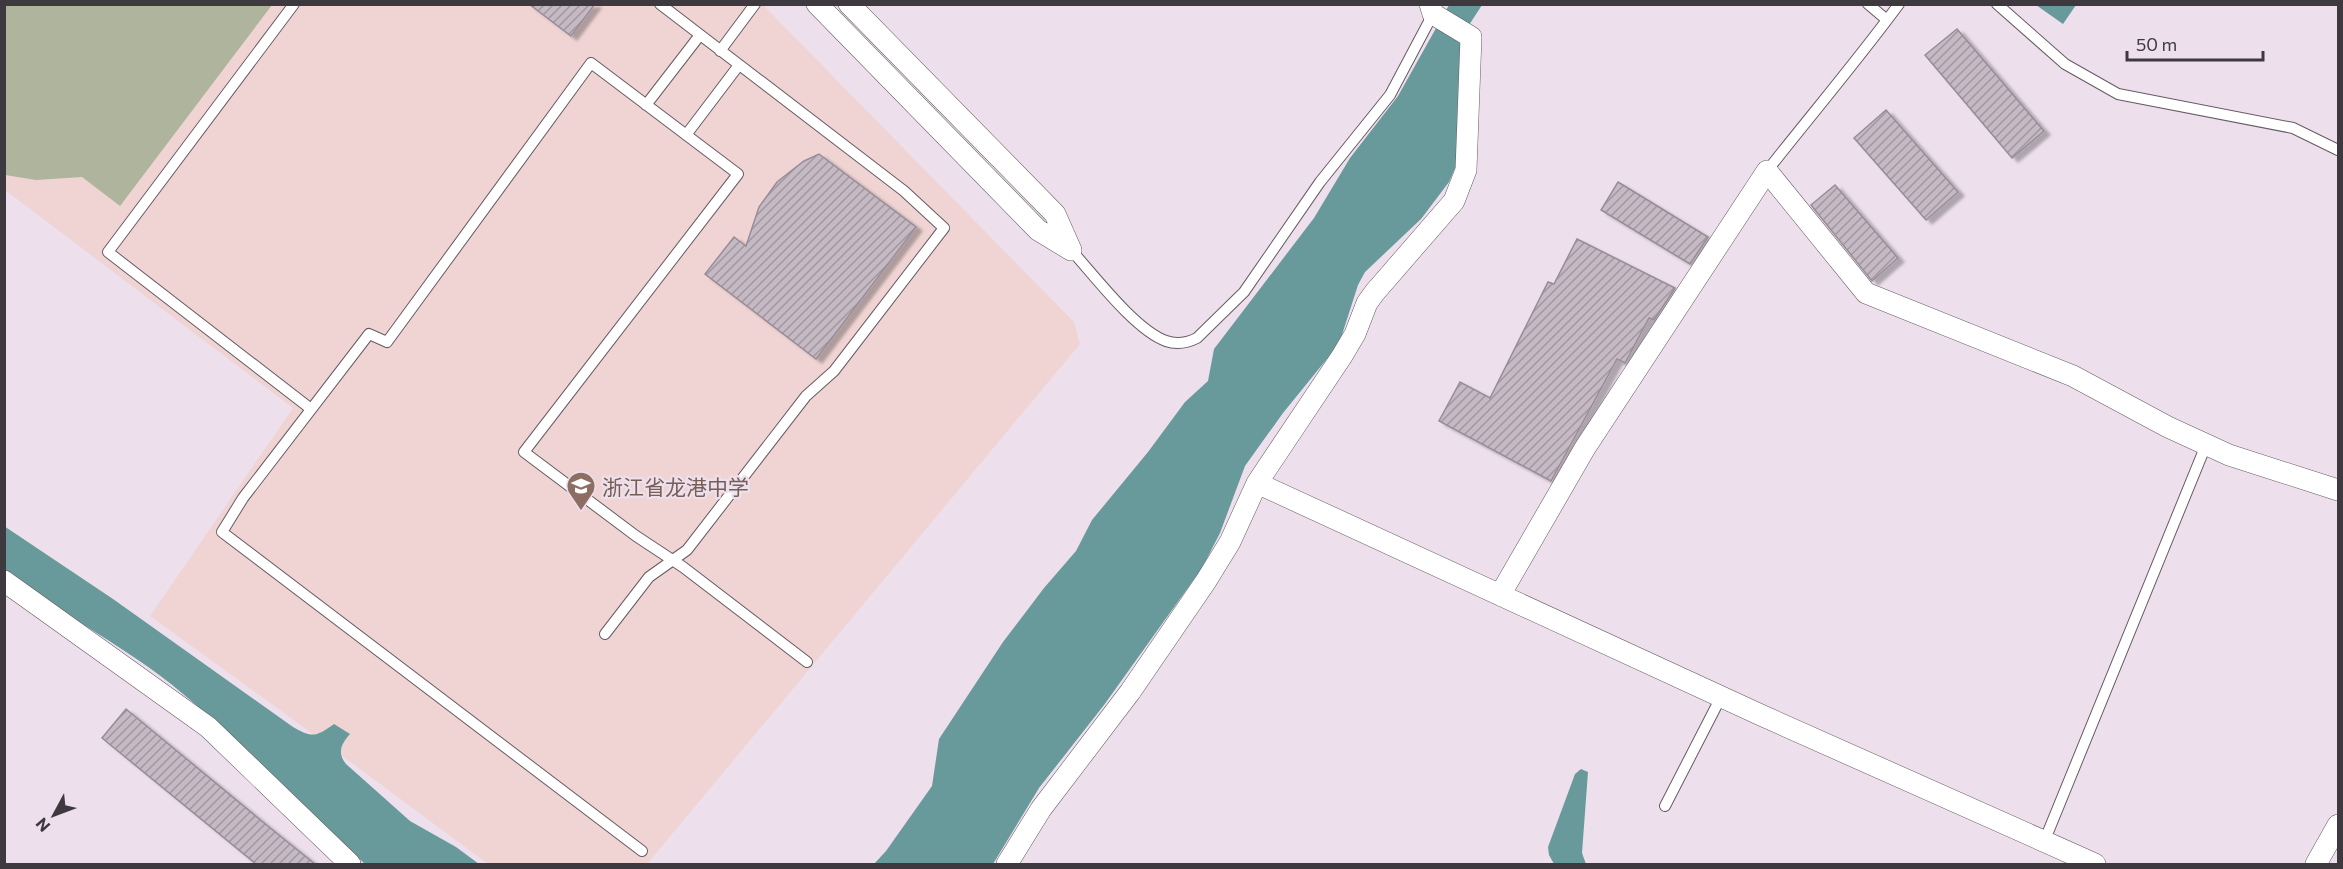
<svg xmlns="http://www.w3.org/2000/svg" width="2343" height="869" font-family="Commissioner,'Noto Sans SC',sans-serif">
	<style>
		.education { fill: #efd4d3 }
		.pitch { fill: #afb59c }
		.water { fill: #689a9c }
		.building { fill: url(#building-hatch); stroke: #988d97; stroke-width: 1.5; filter: url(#shadow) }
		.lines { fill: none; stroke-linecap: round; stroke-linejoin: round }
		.lane-casing { stroke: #665b64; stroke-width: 12 }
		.street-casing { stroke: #665b64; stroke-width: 22 }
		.lane { stroke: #fff; stroke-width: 10 }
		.street { stroke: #fff; stroke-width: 21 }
		.labels { text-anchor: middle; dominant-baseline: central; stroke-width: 4.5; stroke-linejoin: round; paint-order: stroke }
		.education-label { font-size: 21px; fill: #785e54; stroke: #ede0ec; text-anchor: start }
	</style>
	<defs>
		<pattern id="building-hatch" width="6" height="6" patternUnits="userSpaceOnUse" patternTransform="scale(1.5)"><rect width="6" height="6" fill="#c5b9c4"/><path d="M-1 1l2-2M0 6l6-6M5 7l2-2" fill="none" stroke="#a197a1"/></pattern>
		<filter id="shadow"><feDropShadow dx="6" dy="4" stdDeviation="1.5" flood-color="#0004"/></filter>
	</defs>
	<rect width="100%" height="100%" fill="#ede0ec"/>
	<path class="education" d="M4 5H763L1074 322 1080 344 647 864H488L291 718 150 616 293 408 5 190Z"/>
	<path class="pitch" d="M5 4H272V5L120 206 82 177 36 180 5 175Z"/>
	<path class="water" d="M1449 5H1482L1460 39 1462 55 1459 138 1455 168 1449 182 1421 219 1365 272 1358 285 1339 344 1283 413 1245 466 1220 533 1202 568 1104 705 1039 788 993 864H874L886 851 932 786 939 739 1003 642 1044 588 1076 551 1092 520 1148 452 1185 402 1208 381 1214 349 1314 218 1350 158 1398 96Z
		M2036 5H2076L2063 24Z
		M4 526 113 599 293 727C312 738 316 737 334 724L350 734C341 744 337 753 346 764L410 821 456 847 479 864H365C299 805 240 739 171 684 118 642 56 612 5 570Z
		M1581 769 1588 772 1582 853 1586 864H1554L1549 855 1548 847 1575 774Z"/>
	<path class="building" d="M529 4H595L571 36Z
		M1957 29 2044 131 2012 158 1925 55Z
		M1886 110 1958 192 1926 220 1854 138Z
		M819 154 916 227 816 359 705 274 734 237 746 246 759 207 777 182 804 161Z
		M1618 182 1708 237 1690 264 1601 210Z
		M1835 185 1898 258 1872 281 1811 205Z
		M1577 239 1675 288 1654 320 1649 318 1625 363 1617 359 1551 481 1439 421 1460 382 1490 398 1548 282 1554 284Z
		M126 709 269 827 315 864H256L102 738Z"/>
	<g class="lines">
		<g class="lane-casing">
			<path id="lane" d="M294 4 108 252 311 409
				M1868 4 1887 20
				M1997 4 2065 64 2118 94 2293 128 2338 150
				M720 51 755 4
				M646 105 700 35
				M686 135 739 65
				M1767 171C1811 115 1857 61 1899 4
				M1071 250C1094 275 1135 330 1166 341 1177 345 1187 343 1197 338L1244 292 1320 182 1390 95 1434 12
				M605 634 649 577 687 550 806 396 834 371 944 228 904 191 660 4
				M1665 806 1721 697
				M2044 842 2206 445
				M642 851 222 532 243 498 369 334 387 342 591 63 738 174 524 452 636 536 683 567 807 662"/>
		</g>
		<g class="street-casing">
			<path id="street" d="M817 4 1038 230 1071 250
				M849 4 1055 214 1071 250
				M1257 483 1763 716 2095 864
				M4 581 208 727 350 864
				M1500 595 1585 448 1767 171 1866 293 2073 376 2168 427 2229 455 2338 490
				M1007 864 1041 809 1130 692 1206 581 1230 542 1257 483 1342 356 1355 334 1367 303 1375 292 1454 201 1466 170 1471 37 1433 14 1430 4
				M2316 864 2338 825"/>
		</g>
		<use href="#lane" class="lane"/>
		<use href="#street" class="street"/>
	</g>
	<defs>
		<g id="school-pin" transform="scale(1.5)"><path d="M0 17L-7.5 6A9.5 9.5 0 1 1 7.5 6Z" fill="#8d6e63" stroke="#ede0ec"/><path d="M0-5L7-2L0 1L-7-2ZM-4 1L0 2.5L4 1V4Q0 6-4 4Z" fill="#fff"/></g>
	</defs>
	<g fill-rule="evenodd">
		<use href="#school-pin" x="581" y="486"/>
	</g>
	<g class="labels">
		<g class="education-label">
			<text x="602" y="486">浙江省龙港中学</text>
		</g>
	</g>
	<rect width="2343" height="869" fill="none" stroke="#3e393e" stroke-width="12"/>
	<g transform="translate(54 815) rotate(229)" stroke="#ede0ec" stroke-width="4.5" paint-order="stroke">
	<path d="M0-4.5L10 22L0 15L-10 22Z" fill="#3e393e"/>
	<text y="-9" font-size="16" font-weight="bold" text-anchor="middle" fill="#3e393e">N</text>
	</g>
	<path d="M2127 51v9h136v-9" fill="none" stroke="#3e393e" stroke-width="3"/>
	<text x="2136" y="51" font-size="18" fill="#3e393e" stroke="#ede0ec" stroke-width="4.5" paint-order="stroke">50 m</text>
</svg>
